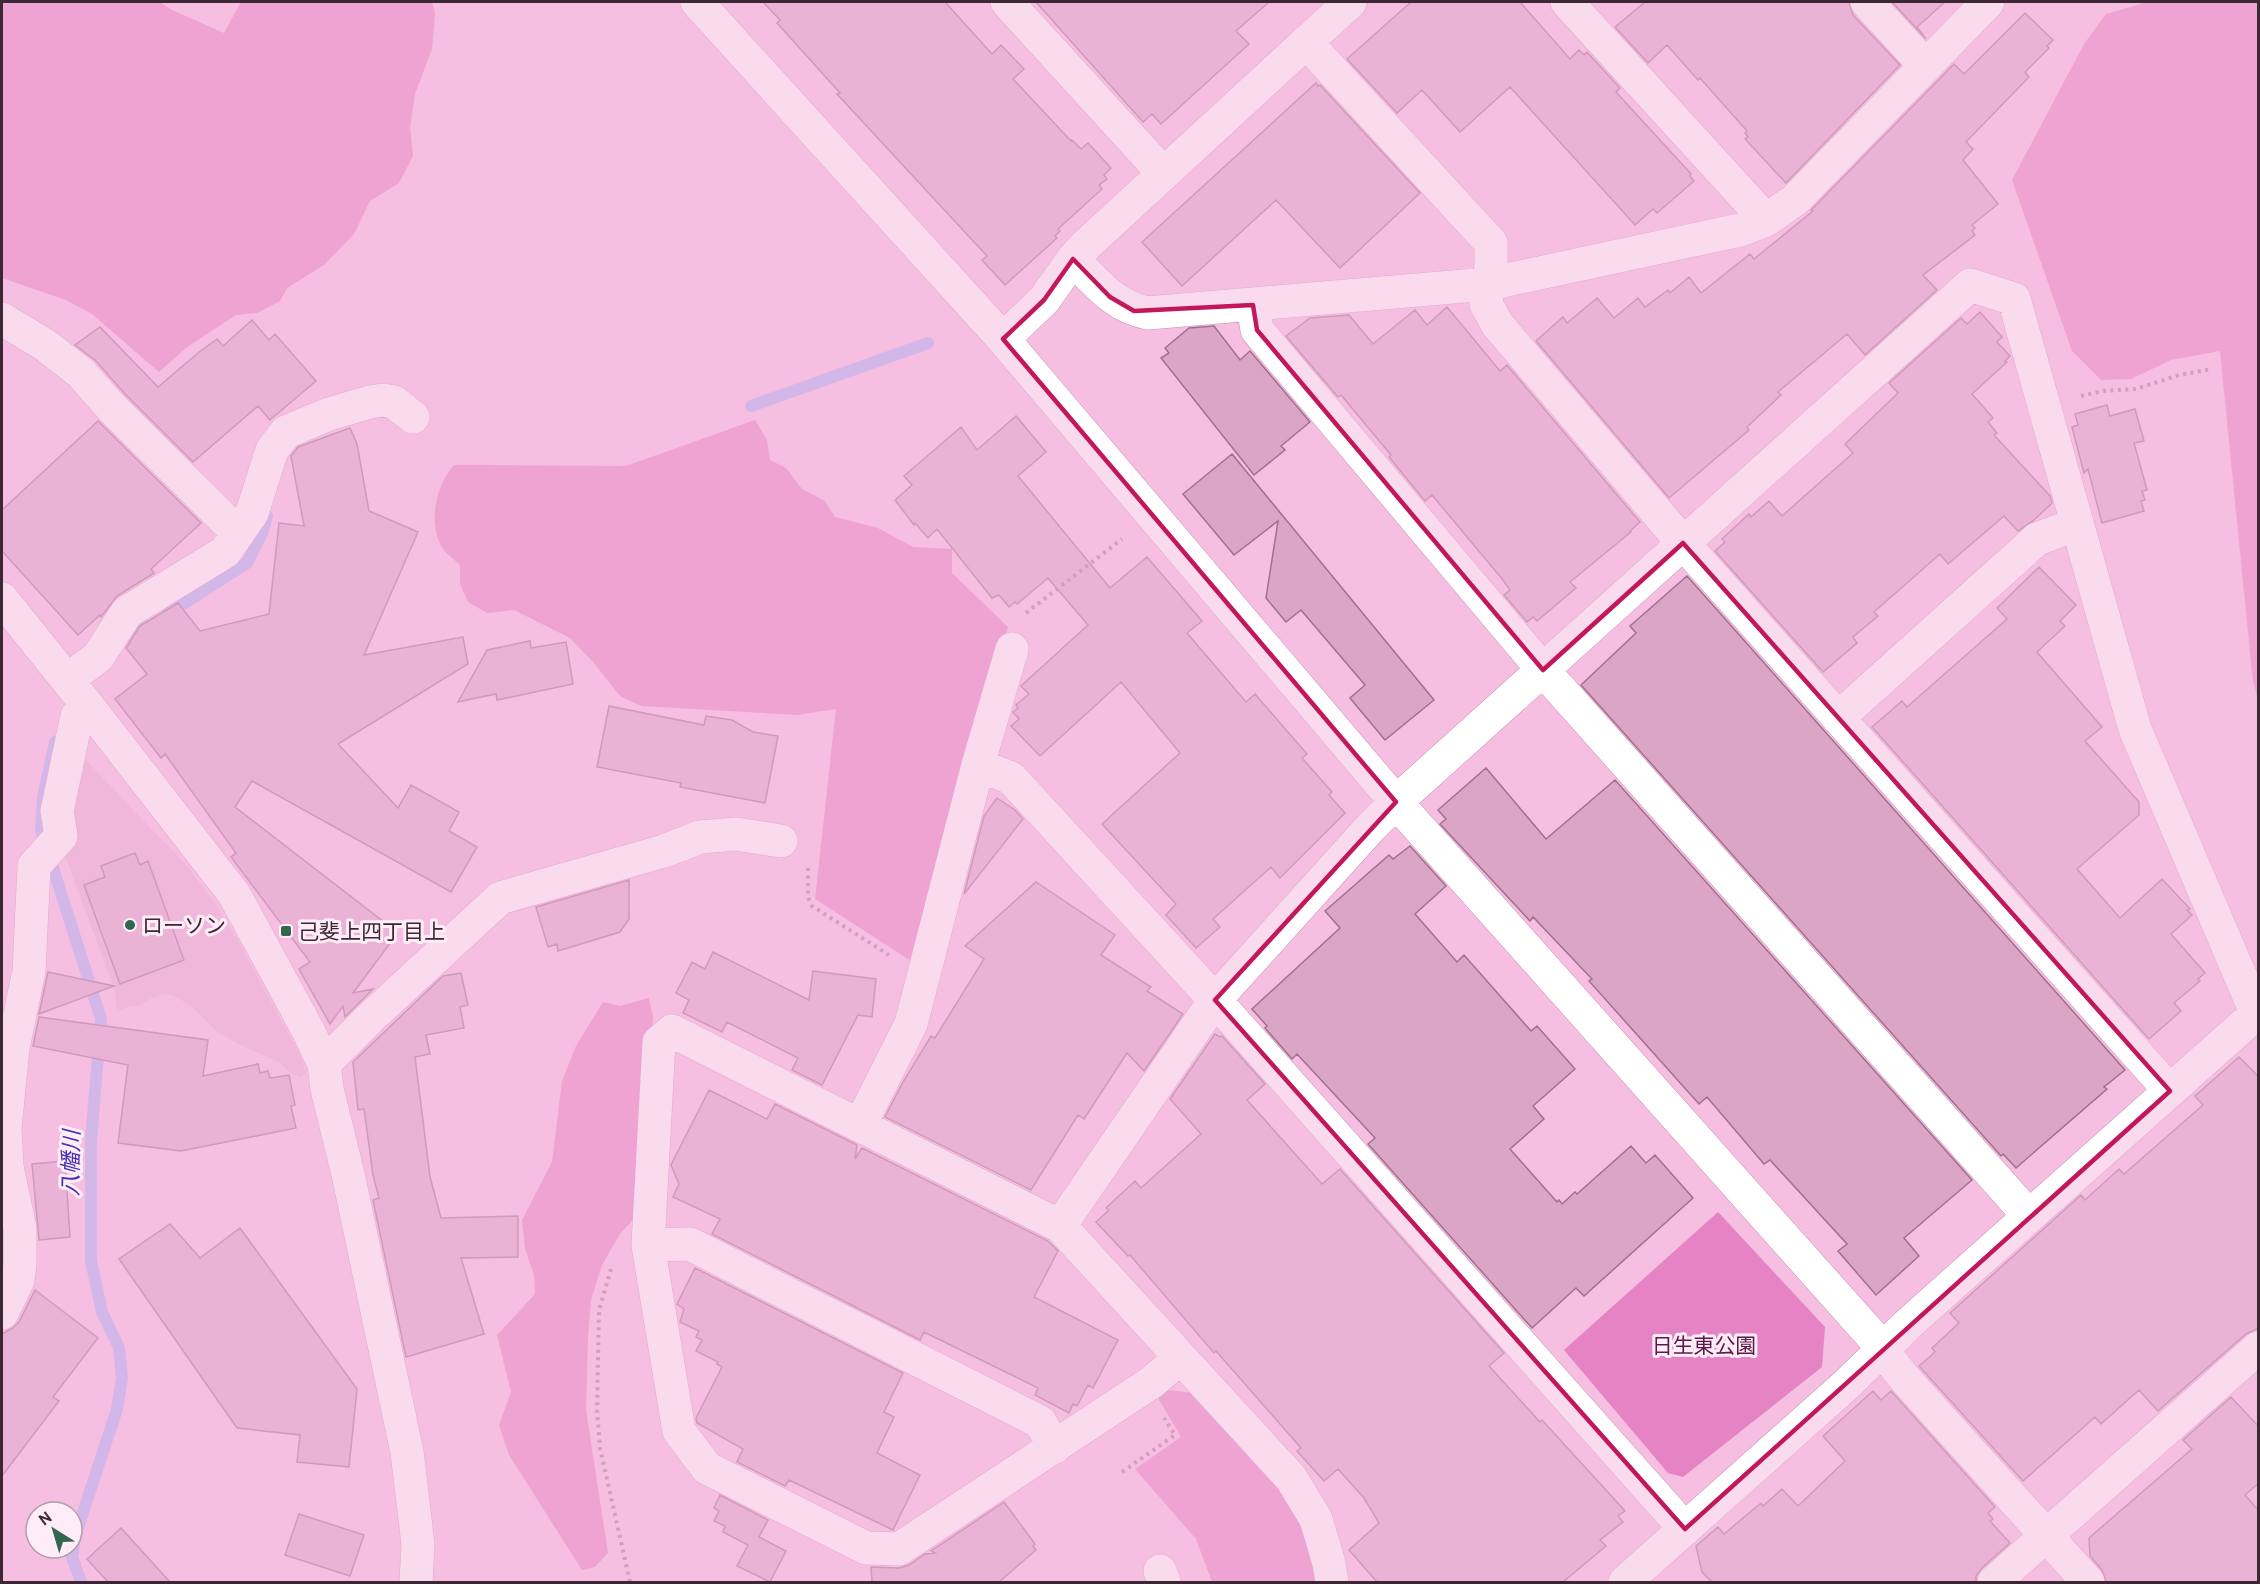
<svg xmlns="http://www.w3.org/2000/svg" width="2260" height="1584" font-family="Cabin,'Noto Sans JP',sans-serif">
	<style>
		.built { fill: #ecafd4 }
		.green { fill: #e583c4 }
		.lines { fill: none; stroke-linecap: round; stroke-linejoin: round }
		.stream { stroke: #acb0f3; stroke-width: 12 }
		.building { fill: #dba5c6; stroke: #a26f8f; stroke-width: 1.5 }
		.minor-casing { stroke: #c894b5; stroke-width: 34 }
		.path { stroke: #a67d96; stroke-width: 4; stroke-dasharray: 3 4.5; stroke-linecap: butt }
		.minor { stroke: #fff; stroke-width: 33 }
		.marked { fill: none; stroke: #c2185b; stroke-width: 4.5; stroke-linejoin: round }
		.poi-dot { fill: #32684e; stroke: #feedf7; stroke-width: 2 }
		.labels { text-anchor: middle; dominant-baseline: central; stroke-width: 6; stroke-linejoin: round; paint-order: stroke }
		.poi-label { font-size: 21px; fill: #3c2734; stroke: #feedf7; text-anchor: start }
		.park-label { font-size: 21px; fill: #5c1848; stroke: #feedf7 }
		.water-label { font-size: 22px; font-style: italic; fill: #4532b2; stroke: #feedf7 }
	</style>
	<rect width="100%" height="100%" fill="#f6bee0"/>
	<path class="built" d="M79 753 187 866 214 902 237 939 301 1057 306 1073 300 1077 289 1072 279 1062 240 1045 216 1031 191 1006 175 996 165 994 152 998 136 1007 129 1006 117 1012 115 991 63 850Z"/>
	<path class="green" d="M2 2H160L172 10 224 33 241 2H432L435 13 432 49 415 94 410 127 413 156 399 183 370 201 354 234 324 265 287 288 280 301 257 313 236 315 187 347 159 372 92 314 66 300 2 278Z
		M2141 2H2258V699L2253 682 2220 351 2171 360 2131 379 2101 380 2072 351 2012 180 2084 44 2106 14 2141 4Z
		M755 420 767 440 770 460 786 468 802 489 825 501 835 517 878 528 913 547 952 549V573L1008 627 981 710 916 964 815 899 836 709 797 715 641 706 620 696 593 662 570 638 514 610 487 613 468 602 460 584V565C454 559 443 552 440 544 429 518 436 486 454 465L626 466Z
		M649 998 653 1017 641 1211 620 1234 602 1265 591 1300 588 1337 586 1410 608 1553 595 1567 582 1570 509 1455 499 1425 511 1392 497 1335 535 1294 534 1275 525 1248 522 1220 552 1162 562 1081 576 1046 603 1002 620 1006Z
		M1718 1212 1825 1327 1822 1367 1683 1477 1668 1473 1564 1350Z
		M1167 1390 1193 1393C1224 1428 1267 1469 1292 1508 1305 1530 1310 1558 1316 1582H1212L1196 1539 1135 1469 1181 1437 1157 1396Z"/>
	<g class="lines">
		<path class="stream" d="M751 406 928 343
			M168 614 247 563 262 533 267 516
			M131 637 148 626
			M55 742 43 797 41 830 101 1019 91 1141V1261L102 1312 119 1348 122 1378 117 1409 75 1537 72 1557 81 1582"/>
	</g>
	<path class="building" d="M763 2H945L992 54 1001 45 1024 69 1013 79 1071 141 1072 140 1081 149 1088 143 1111 168 1104 175 1107 179 1099 185 1102 189 1058 229 1060 231 1055 236 1057 238 1005 285 982 260 987 256 837 94 840 93 777 23 780 20Z
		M1036 2H1269L1236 31 1249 44 1161 124 1152 114 1143 122Z
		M1411 2H1520L1570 59 1579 50 1584 55 1587 52 1620 88 1616 92 1691 174 1690 176 1694 181 1657 213 1653 209 1635 225 1510 87 1460 132 1422 90 1397 113 1347 59Z
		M1645 2H1849L1853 15 1900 65 1786 183 1745 139 1748 137 1745 133 1747 131 1700 78 1698 80 1667 45 1648 63 1615 27Z
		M1892 2H1945L1917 27 1926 39Z
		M2025 13 2053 40 2047 46 2049 48 2025 72 2029 77 1966 142 1973 149 1963 160 1998 204 1972 225 1975 228 1972 231 1975 235 1923 275 1937 290 1865 355 1847 334 1778 392 1781 395 1747 427 1749 430 1669 498 1536 341 1563 317 1567 323 1597 298 1614 318 1638 298 1645 307 1668 290 1670 293 1689 277 1701 293 1750 254 1754 259 1813 211 1811 210 1954 64 1964 74Z
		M1316 83 1318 86 1320 85 1420 193 1340 268 1276 200 1182 286 1142 242Z
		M1447 307 1500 371 1507 365 1640 522 1630 531 1631 532 1570 582 1576 588 1537 621 1533 617 1527 622 1522 616 1504 595 1510 590 1503 580 1432 495 1425 501 1389 457 1391 455 1341 395 1338 397 1286 336 1310 318 1349 315 1373 344 1415 310 1427 325Z
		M1980 312 2002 337 1997 342 2010 356 2005 361 2007 362 1972 394 1993 418 1988 422 1997 433 1994 435 2050 496 2052 503 2034 520 2018 531 2004 516 1948 564 1940 554 1874 612 1878 616 1853 637 1857 643 1823 672 1715 551 1725 542 1722 539 1749 514 1751 517 1769 501 1782 516 1853 453 1845 444 1898 393 1889 383 1961 318 1967 324Z
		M252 320 269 340 275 334 316 381 270 420 258 406 193 462 125 394 95 360 75 345 100 327 158 387 198 353 217 339 223 346Z
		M1214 326 1240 360 1250 351 1310 422 1281 446 1285 450 1254 475 1161 358 1169 353 1165 348 1189 328Z
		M2107 405 2110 416 2135 409 2144 441 2134 443 2147 490 2142 491 2145 500 2141 501 2144 511 2102 523 2088 469 2084 473 2072 427 2078 425 2075 414Z
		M1016 416 1046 452 1018 476 1110 588 1147 557 1202 621 1187 633 1246 702 1255 694 1307 754 1302 758 1332 792 1329 795 1345 813 1280 878 1271 867 1213 919 1220 927 1196 948 1166 915 1176 904 1102 824 1180 753 1121 682 1040 756 1011 726 1019 719 1013 712 1018 708 1016 705 1029 694 1021 686 1088 625 1048 578 1017 604 1015 602 1009 607 999 595 992 598 937 529 928 538 915 523 914 525 895 500 912 485 904 476 961 427 977 450Z
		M98 421 201 523 151 569 154 573 117 596 101 617 100 615 78 635 2 551V510Z
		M350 428 357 444 369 511 418 532 364 655 463 637 468 664 338 744 398 808 411 785 459 812 449 831 477 847 451 892 252 781 235 807 393 929 392 931 397 934 353 993 373 989 345 1017 343 1006 330 1024 299 969 310 962 231 857 236 853 165 754 161 758 115 699 147 674 126 648 140 626 178 603 200 631 269 614 279 523 304 526 291 456 298 447Z
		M1232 454 1434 700 1385 740 1350 698 1365 685 1301 610 1286 622 1266 598 1278 521 1234 555 1183 494Z
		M2039 567 2076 605 2060 621 2065 626 2037 652 2102 727 2085 741 2139 802V815L2077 869 2120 918 2162 879 2190 909 2187 910 2192 915 2171 934 2205 973 2198 979 2200 981 2174 1003 2181 1011 2149 1039 1872 727 1902 701 1907 707 2007 619 1997 608Z
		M1687 576 2125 1070 2104 1087 2107 1089 2016 1168 2003 1154 2001 1156 1581 685 1636 633 1630 626Z
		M530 641 531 648 566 642 573 684 497 700 496 694 458 702 487 650Z
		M609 706 704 725 706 716 732 720 753 732 778 736 765 803 680 787 681 783 597 767Z
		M1486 768 1546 839 1615 780 1972 1180 1904 1238 1919 1256 1876 1295 1838 1251 1847 1244 1770 1160 1764 1164 1707 1097 1699 1104 1589 981 1592 979 1533 917 1530 921 1440 824 1446 819 1438 810Z
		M997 798 1015 810 1023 819 964 894 984 816Z
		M1410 846 1446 886 1415 914 1457 962 1464 955 1531 1031 1537 1026 1575 1069 1533 1106 1544 1119 1510 1149 1557 1202 1559 1200 1562 1204 1575 1192 1577 1194 1631 1146 1646 1163 1655 1155 1693 1198 1584 1296 1576 1288 1532 1328 1368 1144 1375 1138 1297 1054 1292 1059 1265 1028 1267 1026 1252 1009 1340 928 1325 911 1389 855 1393 859Z
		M135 853 140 865 148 861 184 960 120 984 84 885 105 877 101 866Z
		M629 880V919L620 932 558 951 557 944 548 947 536 907Z
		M1036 882 1115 935 1101 955 1151 987 1147 991 1183 1014 1144 1071 1127 1053 1084 1119 1078 1115 1031 1190 885 1117 903 1082 931 1036 935 1038 984 959 965 946Z
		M713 952 809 1000 813 971 876 979 872 1017 858 1015 822 1085 792 1070 798 1058 727 1022 722 1032 683 1013 689 1000 676 993 692 962 705 969Z
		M48 972 114 986 39 1014Z
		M461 973 468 1005 460 1007 464 1028 426 1035 430 1054 415 1057 430 1177 441 1218 518 1216V1257L461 1258 484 1334 406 1357 373 1200 379 1198 373 1175 364 1109 358 1110 353 1062 443 976Z
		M39 1017 208 1040 203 1076 258 1064 260 1073 268 1071 270 1078 289 1075 295 1105 291 1106 296 1128 181 1151 118 1143 128 1065 33 1046Z
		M1215 1034 1220 1037 1222 1036 1265 1084 1247 1100 1322 1184 1340 1169 1504 1353 1489 1366 1540 1422 1542 1420 1625 1511 1618 1516 1623 1522 1600 1540 1606 1546 1563 1582H1377L1349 1550 1379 1523 1364 1498 1338 1469 1324 1481 1297 1451 1301 1448 1216 1351 1214 1353 1130 1255 1128 1256 1096 1222 1109 1210 1106 1208 1135 1181 1141 1188 1201 1134 1170 1099Z
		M2239 1057 2259 1077V1328L2246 1334 2158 1411 2139 1390 2101 1424 2095 1417 2023 1481 1919 1366 1935 1352 1932 1348 1959 1323 1950 1313 2081 1195 2085 1200 2119 1169 2124 1174 2203 1105 2195 1096Z
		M709 1090 767 1119 775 1104 857 1145 855 1159 862 1148 1048 1241 1058 1251 1034 1297 1118 1340 1093 1388 1088 1385 1077 1406 1073 1404 1069 1413 1035 1395 1038 1388 924 1332 920 1340 712 1234 720 1219 673 1197 679 1184 671 1165Z
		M65 1161 70 1237 39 1240 32 1164Z
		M170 1224 200 1258 240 1228 357 1389 349 1467 297 1462 300 1435 237 1428 119 1259Z
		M695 1268 903 1373 884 1412 894 1417 877 1453 920 1475 893 1530 789 1480 785 1486 737 1462 743 1449 697 1423 696 1418 722 1367 717 1364 718 1362 696 1351 702 1340 696 1337 699 1331 680 1322 684 1309 677 1304Z
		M35 1290 98 1338 53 1397 59 1401 2 1476V1334L13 1328 19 1322Z
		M1873 1391 1881 1400 1891 1391 1995 1507 1988 1513 1993 1519 1990 1521 2010 1543 1982 1568 1976 1576V1582H1712L1702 1572 1696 1546 1718 1527 1724 1534 1761 1503 1763 1506 1782 1489 1798 1506 1845 1461 1823 1436Z
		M2231 1397 2259 1427V1483L2245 1495 2259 1511V1582H2106L2102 1570 2090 1556 2089 1538 2192 1449 2183 1440Z
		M720 1495 768 1520 759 1537 786 1551 770 1582 737 1566 748 1545 723 1532 725 1526 714 1521 719 1511 714 1508Z
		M1004 1502 1035 1544 1033 1546 1036 1550 999 1582H872L871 1567 899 1568 909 1565 925 1554 935 1553 931 1551Z
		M299 1514 364 1535 350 1576 285 1555Z
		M121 1528 170 1582H108L87 1559Z"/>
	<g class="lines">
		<g class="minor-casing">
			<path id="minor" d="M697 2 1003 339 1396 802 1873 1337 1882 1350 1846 1385 1625 1582
				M1007 2 1163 173
				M1567 2 1766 220
				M1867 2 1925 65
				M1306 42 1491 243V265L1486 304 1497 324 1683 543 2170 1091
				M1073 259C1096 282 1113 306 1148 313L1488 284 1740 230 1766 220 1795 200 1988 2
				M1253 305 1257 330 1543 670 2029 1216
				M2 319 45 345 81 373 111 407 238 533
				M1003 339 1044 300 1073 259 1084 247 1350 2
				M2 599 88 706 234 894 309 1032 324 1064 327 1089 348 1174 407 1452 418 1544 416 1582
				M67 680 98 657 127 612 225 552 252 513 272 450 286 432 329 414 370 402 383 400 394 402 413 417
				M1838 718 2037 539 2077 524
				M978 765 1011 778 1215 1000 1685 1529
				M324 1064 370 1018 500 898 664 851 700 837 736 834 781 841
				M860 1125 911 1024 978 765 1012 649
				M1060 1226 1215 1000 1371 827 1396 802 1970 285 2014 299 2135 729 2258 1017
				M648 1245 690 1244 1040 1422 1055 1447
				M2 1313 18 1280 20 1264V1228L7 1167 5 1128 13 1048 29 971 34 866 61 836 57 811 77 716
				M1180 1358 1152 1382 899 1549 866 1548 707 1468 679 1431 648 1245 659 1042 672 1031 1060 1226 1291 1478 1316 1519 1329 1563 1332 1582
				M1160 1571 1164 1582
				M1994 1582 2258 1348
				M2088 1582 1906 1380 1882 1350 1907 1325 2256 1014"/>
		</g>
		<path class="path" d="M2081 396 2103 391 2136 389 2179 375 2212 369
			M1026 613 1122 539
			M808 868V897L812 906 889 955
			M611 1269 599 1310 597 1410 600 1448 630 1582
			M1122 1472 1175 1435 1164 1418"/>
		<use href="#minor" class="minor"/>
	</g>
	<path d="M0 0H2260V1584H0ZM1073 259 1110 297 1134 311 1253 305 1257 330 1543 670 1683 543 2170 1091 1685 1529 1215 1000 1396 802 1003 339 1044 300Z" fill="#f6bee0" fill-opacity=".55" fill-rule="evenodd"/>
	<path class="marked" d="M1073 259 1110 297 1134 311 1253 305 1257 330 1543 670 1683 543 2170 1091 1685 1529 1215 1000 1396 802 1003 339 1044 300Z"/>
	<g class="poi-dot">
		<circle cx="130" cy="925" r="6"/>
		<rect x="280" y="925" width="12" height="12" rx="3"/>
	</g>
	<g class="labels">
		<g class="poi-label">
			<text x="142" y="925">ローソン</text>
			<text x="298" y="931">己斐上四丁目上</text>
		</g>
		<g class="park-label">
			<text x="1704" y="1345">日生東公園</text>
		</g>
		<g class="water-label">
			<text transform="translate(71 1163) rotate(-89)">八幡川</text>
		</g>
	</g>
	<rect width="2260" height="1584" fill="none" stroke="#3c2734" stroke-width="6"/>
	<g transform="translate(54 1530) rotate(323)"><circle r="28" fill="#feedf7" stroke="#b09ea9" stroke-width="1.5"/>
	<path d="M0-4.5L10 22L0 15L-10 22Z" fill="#32684e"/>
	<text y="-9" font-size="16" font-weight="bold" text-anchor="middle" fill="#3c2734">N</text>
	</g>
</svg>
